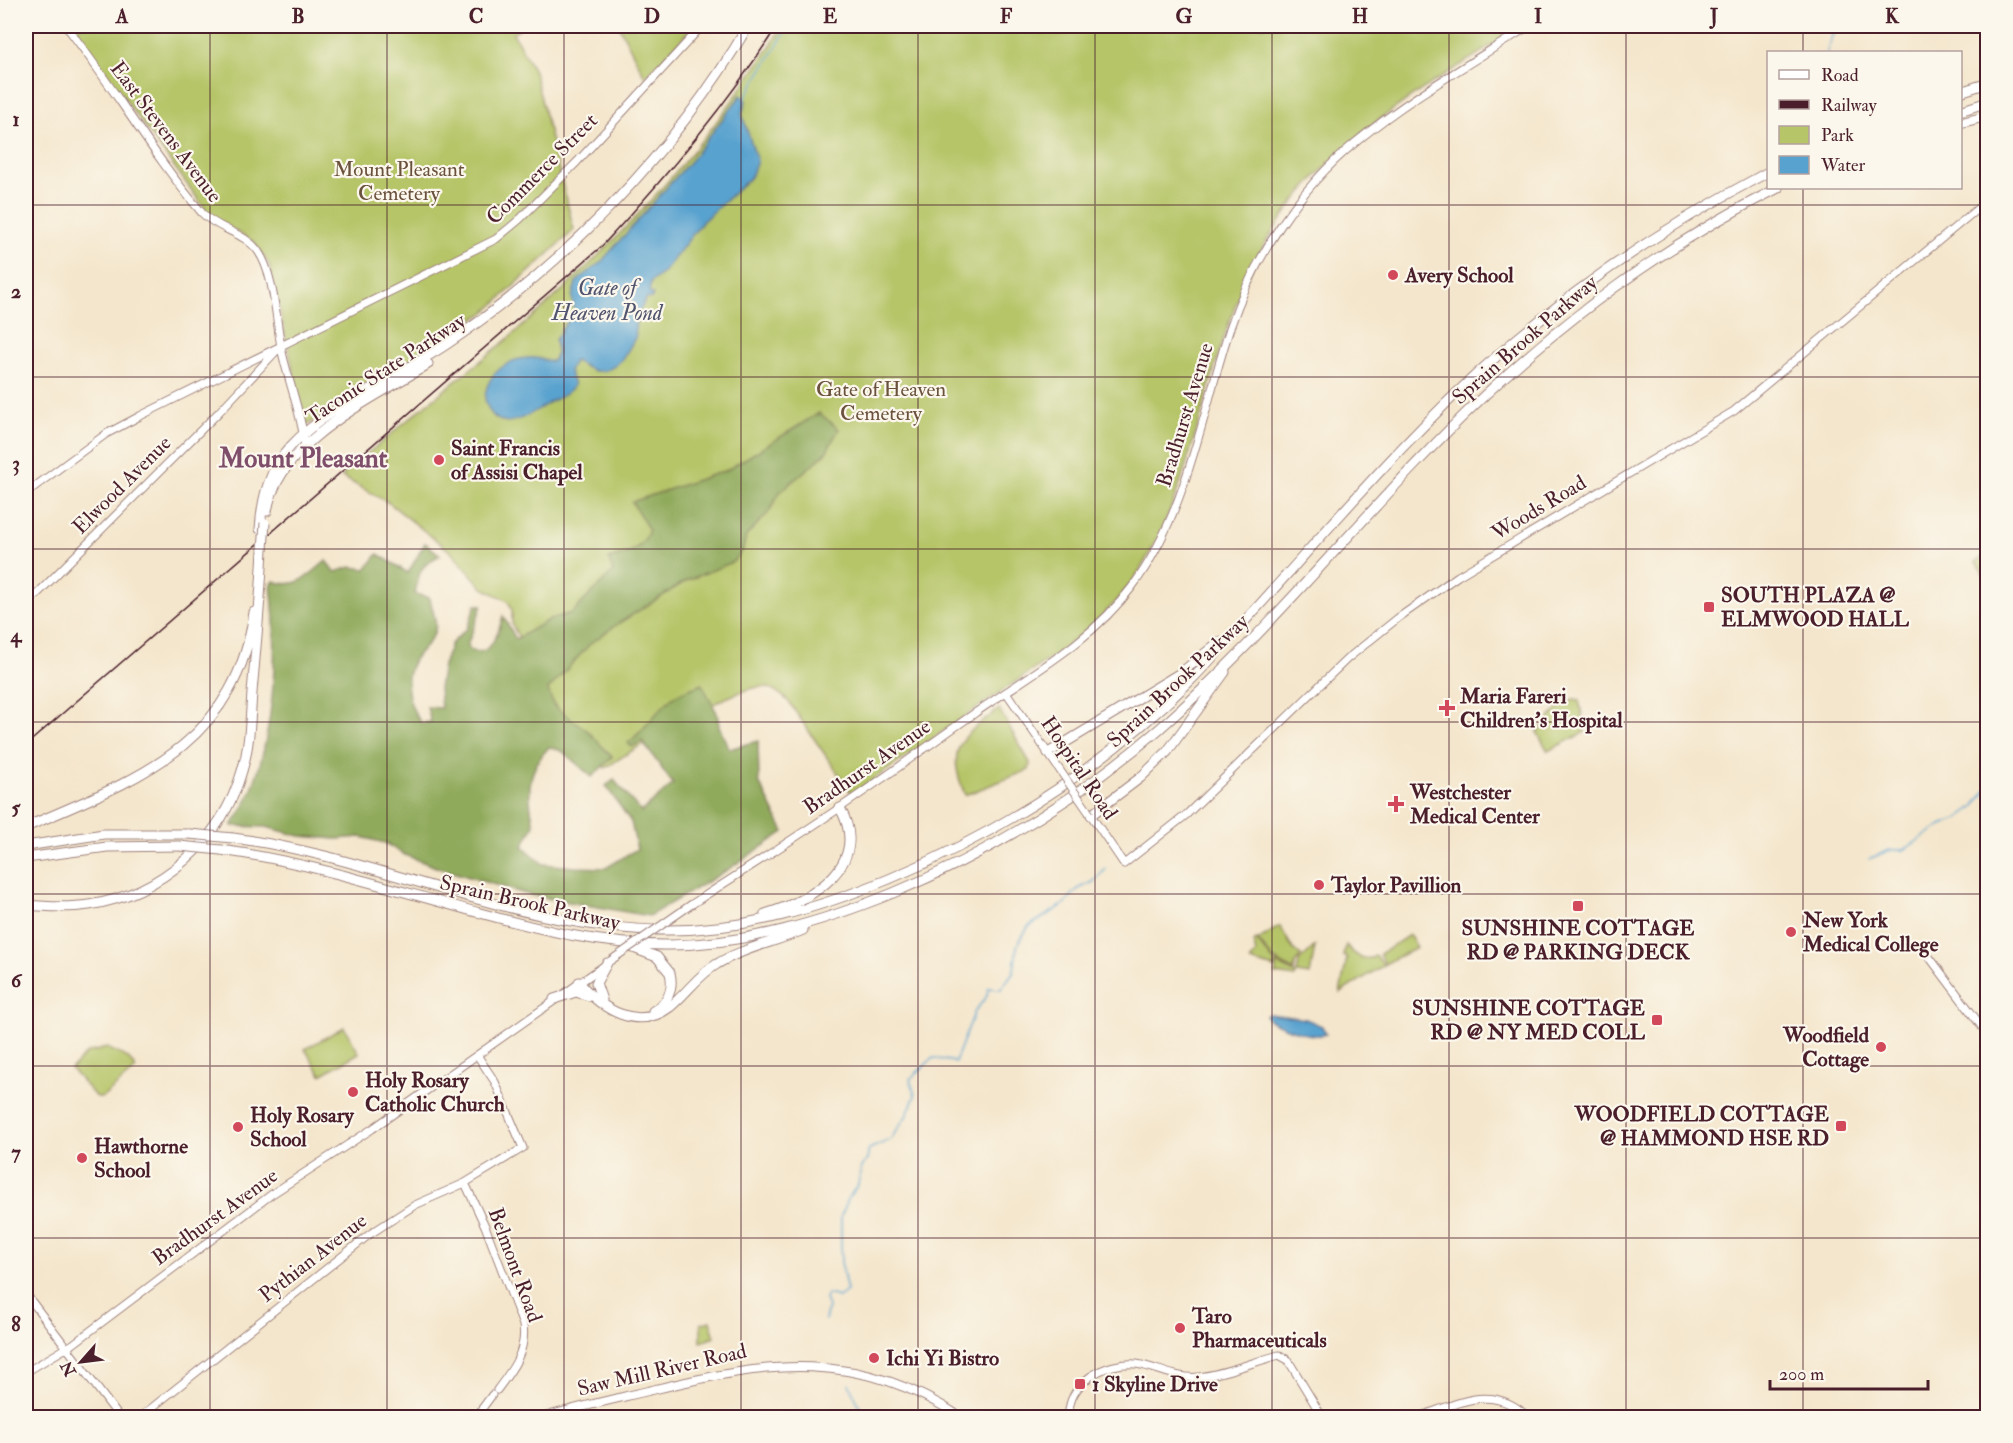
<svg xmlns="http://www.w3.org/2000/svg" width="2013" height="1443" font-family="'IM FELL Double Pica',serif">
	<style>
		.green { fill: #b6c568; stroke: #80724a; stroke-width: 1.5 }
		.forest { fill: #90aa5c; stroke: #6d6444; stroke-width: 1.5 }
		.water { fill: #58a2cf; stroke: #51607d; stroke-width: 1.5 }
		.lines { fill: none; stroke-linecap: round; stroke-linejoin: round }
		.stream { stroke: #58a2cf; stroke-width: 1.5 }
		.secondary-casing { stroke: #9f827c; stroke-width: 9 }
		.primary-casing { stroke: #9f827c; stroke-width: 10 }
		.highway-casing { stroke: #9f827c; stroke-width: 11 }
		.secondary { stroke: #fff; stroke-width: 7 }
		.primary { stroke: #fff; stroke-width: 8 }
		.highway { stroke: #fff; stroke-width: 9 }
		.rail { stroke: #4a1f2b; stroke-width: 1.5 }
		.secondary-bridge-casing { stroke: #9f827c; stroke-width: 9; stroke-linecap: butt }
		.highway-bridge-casing { stroke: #9f827c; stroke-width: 11; stroke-linecap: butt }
		.secondary-bridge { stroke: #fff; stroke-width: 7 }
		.highway-bridge { stroke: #fff; stroke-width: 9 }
		.grid { fill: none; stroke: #4a1f2b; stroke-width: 1.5; stroke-opacity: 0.55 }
		.poi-dot { fill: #d1495b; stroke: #fbf7ec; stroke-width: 2 }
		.labels { text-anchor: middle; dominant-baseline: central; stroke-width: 4.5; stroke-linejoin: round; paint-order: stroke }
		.street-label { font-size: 21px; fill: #4a1f2b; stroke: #fbf7ec }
		.park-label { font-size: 21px; fill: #6a513d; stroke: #fbf7ec }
		.poi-label { font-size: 21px; font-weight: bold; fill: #4a1f2b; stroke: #fbf7ec; text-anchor: start }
		.water-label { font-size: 22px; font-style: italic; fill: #50536d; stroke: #fbf7ec }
		.district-label { font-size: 27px; font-weight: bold; fill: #7e4e6a; stroke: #fbf7ec }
		.neatline { fill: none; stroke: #4a1f2b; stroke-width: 2 }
		.grid-label { font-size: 20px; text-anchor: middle; font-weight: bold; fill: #4a1f2b }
	</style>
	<rect width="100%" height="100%" fill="#fbf7ec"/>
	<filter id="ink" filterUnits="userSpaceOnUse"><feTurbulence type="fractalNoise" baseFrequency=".0167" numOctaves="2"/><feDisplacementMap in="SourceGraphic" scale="12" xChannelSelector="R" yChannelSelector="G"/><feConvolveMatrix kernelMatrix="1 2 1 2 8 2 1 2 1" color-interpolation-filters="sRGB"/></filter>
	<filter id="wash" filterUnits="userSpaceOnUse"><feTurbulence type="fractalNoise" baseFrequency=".008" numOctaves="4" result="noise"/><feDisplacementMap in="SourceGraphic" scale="24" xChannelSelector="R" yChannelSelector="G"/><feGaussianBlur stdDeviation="1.35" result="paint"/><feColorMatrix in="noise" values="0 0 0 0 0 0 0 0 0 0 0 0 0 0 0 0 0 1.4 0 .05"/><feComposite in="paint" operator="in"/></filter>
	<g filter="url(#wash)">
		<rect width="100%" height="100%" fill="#f4e6cc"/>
		<path class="green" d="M71 26H523L513 33 534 71 574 230 487 311 306 426 269 264 254 242 211 217Z
			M619 26H694L645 77Z
			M783 26H1523C1420 91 1321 143 1259 254 1203 356 1200 481 1134 579 1114 608 1087 630 1059 652L852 794 789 702C782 695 775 689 766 687 736 683 633 750 605 768L548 697 512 624V610L508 601 483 588 451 552 389 503 342 477C352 463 370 452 383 441 424 405 468 372 510 337 614 248 711 142 783 26Z
			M1987 554V580L1976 562Z
			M1573 699 1579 700 1585 732 1548 751 1537 732 1559 708Z
			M999 709 1030 763 1029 770 965 795C945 746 961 738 999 709Z
			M1280 926 1293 949 1301 956 1295 963 1294 971 1273 959 1258 940Z
			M1409 935 1417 947 1385 964 1380 954Z
			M1256 940 1275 963 1274 968 1250 961 1256 953 1253 943Z
			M1346 945C1354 955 1364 963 1376 956L1384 965 1340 993 1347 958 1343 956Z
			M1315 946 1310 975 1297 973 1299 961Z
			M1277 963 1296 974 1295 977 1275 974Z
			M344 1027 359 1053 321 1075 305 1049Z
			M107 1048 128 1058 136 1069 102 1098 95 1096 71 1069 87 1053Z
			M710 1321 715 1337 701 1342V1324Z"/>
		<path class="forest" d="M819 413 839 429 825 454 780 492 769 512 746 536 743 550 733 562 686 581 616 625 590 644 548 690 554 706 588 731 612 757 592 777 562 751 549 747C526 771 527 794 534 825L523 846 543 864 574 867 606 868 637 849 631 822 606 786 614 780 641 812 673 784 642 741 631 747 628 743C646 730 657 708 675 696 683 690 694 688 702 684L717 713 719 726 729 749 758 741 759 782 784 832 724 872 649 916 529 895 436 867 405 855 385 843 361 837 336 839 300 836 266 827 232 826C238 815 246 805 250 794 274 734 279 650 271 586L274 581C297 590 309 575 326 561L335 572 351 567 366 569 378 554 408 573 425 543 440 555C420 566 419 570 415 594L430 598C431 607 438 622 435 630 432 641 426 645 419 653 401 674 406 702 421 723L431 722 427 707 441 708 439 688 443 665 451 644 467 628 476 605H482L468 643 469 649C490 661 499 631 503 616L516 639 550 619 572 613 613 572 609 559C627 554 643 549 649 530L632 502 727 470Z"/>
		<path class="water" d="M741 95 746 101 742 114 757 161 751 177 703 221 663 273 651 282 649 293 653 294 652 298 646 299C639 312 633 321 636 336 627 353 617 373 596 371 588 370 581 363 574 361L569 371 574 385C568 395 556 398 547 404 524 419 495 437 485 399 486 373 510 356 535 358 542 358 547 362 553 361L557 353 555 340 574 311 572 297 576 282 601 262 691 160Z
			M1269 1014 1306 1019 1322 1026 1326 1034C1311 1039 1282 1027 1268 1019L1266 1016Z"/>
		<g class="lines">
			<path class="stream" d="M1827 52 1835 26
				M744 99 789 26
				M1869 859 1890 850H1904L1941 825 1957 819 1974 807 1988 788
				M825 1320 828 1307 825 1299 827 1294 839 1297 847 1291 841 1262V1216L850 1195 858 1185 861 1167 867 1160 869 1149 890 1140 907 1115 915 1096 910 1079 933 1058 955 1062 975 1011 987 996 988 988 1001 989 1014 971 1017 946 1028 927 1063 905 1078 889 1093 882 1106 869
				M849 1384 865 1418
				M895 1418 924 1414 926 1418"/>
		</g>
	</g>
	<g filter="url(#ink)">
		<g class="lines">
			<g class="secondary-casing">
				<path id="secondary" d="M66 26C113 86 152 154 202 213 218 230 244 232 258 251 275 275 276 324 282 352 289 383 301 413 305 445
					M26 493 106 434 140 416 496 239 520 219 577 162 702 26
					M26 605 218 413 280 347
					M1006 692 1050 756
					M1090 814 1124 864 1186 815 1347 659 1398 618 1458 576 1734 411 1988 200
					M692 904C742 872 792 840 841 807 886 777 930 744 975 713 1031 674 1091 642 1132 587 1187 514 1202 413 1230 328 1253 259 1299 188 1356 142 1409 98 1471 63 1529 26
					M1924 950 1988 1035
					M465 1183 485 1226 523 1325C527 1351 512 1370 497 1390
					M26 1294 120 1418
					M26 1372 73 1344 272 1194 372 1129 605 965
					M139 1418 370 1234 415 1205 465 1183 523 1148 495 1082 477 1055
					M475 1418 492 1395
					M1069 1418C1066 1383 1106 1361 1136 1364 1157 1367 1178 1380 1199 1377 1225 1374 1253 1362 1279 1355L1288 1360 1323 1418
					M1414 1418C1457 1405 1492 1381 1529 1418"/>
			</g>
			<g class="primary-casing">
				<path id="primary" d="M541 1418C578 1407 615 1399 652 1390 765 1362 859 1348 962 1418"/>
			</g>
			<g class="highway-casing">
				<path id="highway" d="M1960 92 1988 83
					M1960 111 1988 102
					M1960 123 1988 116
					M267 511C279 440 372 400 428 364
					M260 529C262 498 269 469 291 446 327 407 401 375 447 344 567 263 675 151 748 26
					M1048 753 1182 672 1219 642
					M1091 815 1140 778 1167 752 1225 672
					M26 827C134 780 236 747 254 612
					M233 838C380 857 519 931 669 930 746 930 819 908 889 879 1002 832 1105 765 1191 680 1213 658 1232 635 1253 612 1322 536 1389 457 1464 386 1555 300 1658 230 1768 172
					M26 846 104 834H189
					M221 850C309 862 395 890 480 913 542 930 606 946 670 945 748 944 822 922 893 893 989 853 1079 798 1158 730 1276 627 1372 501 1486 394 1573 312 1671 242 1778 188
					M26 858 107 847 179 846
					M26 905C47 907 68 908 89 905 161 894 222 841 242 771 251 742 250 711 253 681 257 637 261 593 263 549
					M765 914C812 900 872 865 840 808
					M631 947 657 957 670 973C674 989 668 1003 653 1011
					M579 982C601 1009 637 1032 670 1007 687 993 698 975 717 964 743 948 775 942 803 930
					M554 999 576 992 589 996
					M602 1000 596 983 607 963"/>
			</g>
			<use href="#secondary" class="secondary"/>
			<use href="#primary" class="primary"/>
			<use href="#highway" class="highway"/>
			<path class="rail" d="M26 745 602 246C666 177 727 105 777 26"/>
			<g class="secondary-bridge-casing">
				<path id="secondary-bridge" d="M1050 756 1090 814
					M610 961 692 904"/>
			</g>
			<g class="highway-bridge-casing">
				<path id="highway-bridge" d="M263 549 265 523
					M189 834 233 838
					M179 846 221 850"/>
			</g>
			<use href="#secondary-bridge" class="secondary-bridge"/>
			<use href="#highway-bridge" class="highway-bridge"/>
		</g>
	</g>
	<path class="grid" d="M210 26V1418M387 26V1418M564 26V1418M741 26V1418M918 26V1418M1095 26V1418M1272 26V1418M1449 26V1418M1626 26V1418M1803 26V52M1803 188V1418M26 205H1988M26 377H1988M26 549H1988M26 722H1988M26 894H1988M26 1066H1988M26 1238H1988"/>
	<g class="poi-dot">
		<circle cx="1393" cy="275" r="6"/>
		<circle cx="439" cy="460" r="6"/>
		<rect x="1703" y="601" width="12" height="12" rx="3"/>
		<path d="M1444 699h6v6h6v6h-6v6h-6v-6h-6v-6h6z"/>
		<path d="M1393 795h6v6h6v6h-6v6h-6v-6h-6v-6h6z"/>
		<circle cx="1319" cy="885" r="6"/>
		<rect x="1572" y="900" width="12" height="12" rx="3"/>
		<circle cx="1791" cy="932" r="6"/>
		<rect x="1651" y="1014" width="12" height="12" rx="3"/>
		<circle cx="1881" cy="1047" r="6"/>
		<circle cx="353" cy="1092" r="6"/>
		<rect x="1835" y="1120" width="12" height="12" rx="3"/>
		<circle cx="238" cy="1127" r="6"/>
		<circle cx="82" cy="1158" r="6"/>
		<circle cx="1180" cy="1328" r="6"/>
		<circle cx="874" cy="1358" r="6"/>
		<rect x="1074" y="1378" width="12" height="12" rx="3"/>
	</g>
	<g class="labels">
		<g class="street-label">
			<text transform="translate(166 132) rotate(53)">East Stevens Avenue</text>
			<text transform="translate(542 169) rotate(-45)">Commerce Street</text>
			<text transform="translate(1525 340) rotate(-41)">Sprain Brook Parkway</text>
			<text transform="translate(386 369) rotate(-33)">Taconic State Parkway</text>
			<text transform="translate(1185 415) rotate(-73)">Bradhurst Avenue</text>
			<text transform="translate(122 485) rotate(-45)">Elwood Avenue</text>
			<text transform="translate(1539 508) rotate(-31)">Woods Road</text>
			<text transform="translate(1178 681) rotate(-43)">Sprain Brook Parkway</text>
			<text transform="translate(867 767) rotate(-35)">Bradhurst Avenue</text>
			<text transform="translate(1079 768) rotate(56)">Hospital Road</text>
			<text transform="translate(530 903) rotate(13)">Sprain Brook Parkway</text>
			<text transform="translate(215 1217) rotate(-36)">Bradhurst Avenue</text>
			<text transform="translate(313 1258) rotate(-38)">Pythian Avenue</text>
			<text transform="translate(515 1265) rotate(70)">Belmont Road</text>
			<text transform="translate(662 1370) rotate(-13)">Saw Mill River Road</text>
		</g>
		<g class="park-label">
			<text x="399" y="169">Mount Pleasant<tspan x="399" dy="24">Cemetery</tspan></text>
			<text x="881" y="389">Gate of Heaven<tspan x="881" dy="24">Cemetery</tspan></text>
		</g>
		<g class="poi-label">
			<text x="1405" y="275">Avery School</text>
			<text x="451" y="448">Saint Francis<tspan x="451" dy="24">of Assisi Chapel</tspan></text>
			<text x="1721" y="595">SOUTH PLAZA @<tspan x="1721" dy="24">ELMWOOD HALL</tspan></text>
			<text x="1460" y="696">Maria Fareri<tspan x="1460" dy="24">Children's Hospital</tspan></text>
			<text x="1410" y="792">Westchester<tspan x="1410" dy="24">Medical Center</tspan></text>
			<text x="1331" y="885">Taylor Pavillion</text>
			<text x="1803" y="920">New York<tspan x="1803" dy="24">Medical College</tspan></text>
			<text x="1578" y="928" text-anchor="middle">SUNSHINE COTTAGE<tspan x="1578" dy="24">RD @ PARKING DECK</tspan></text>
			<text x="1645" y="1008" text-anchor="end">SUNSHINE COTTAGE<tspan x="1645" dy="24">RD @ NY MED COLL</tspan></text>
			<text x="1869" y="1035" text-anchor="end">Woodfield<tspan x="1869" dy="24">Cottage</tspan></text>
			<text x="365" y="1080">Holy Rosary<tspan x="365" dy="24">Catholic Church</tspan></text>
			<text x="1829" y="1114" text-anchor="end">WOODFIELD COTTAGE<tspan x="1829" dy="24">@ HAMMOND HSE RD</tspan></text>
			<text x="250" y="1115">Holy Rosary<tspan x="250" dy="24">School</tspan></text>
			<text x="94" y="1146">Hawthorne<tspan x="94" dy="24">School</tspan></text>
			<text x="1192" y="1316">Taro<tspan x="1192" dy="24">Pharmaceuticals</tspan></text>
			<text x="886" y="1358">Ichi Yi Bistro</text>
			<text x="1092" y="1384">1 Skyline Drive</text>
		</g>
		<g class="water-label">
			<text x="607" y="288">Gate of<tspan x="607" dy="25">Heaven Pond</tspan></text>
		</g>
		<g class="district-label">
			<text x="303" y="458">Mount Pleasant</text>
		</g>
	</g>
	<rect width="2013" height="1443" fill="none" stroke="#fbf7ec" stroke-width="66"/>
	<rect x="1767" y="51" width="195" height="138" fill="#fbf7ec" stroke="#b4a19f" stroke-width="1.5"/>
	<rect x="1779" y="70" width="30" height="9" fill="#ffffff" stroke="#b4a19f" stroke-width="1.5"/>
	<text x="1821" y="81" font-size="18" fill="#4a1f2b">Road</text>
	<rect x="1779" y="100" width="30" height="9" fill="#4a1f2b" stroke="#b4a19f" stroke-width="1.5"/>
	<text x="1821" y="111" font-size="18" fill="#4a1f2b">Railway</text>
	<rect x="1779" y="126" width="30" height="18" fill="#b6c568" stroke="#b4a19f" stroke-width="1.5"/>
	<text x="1821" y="141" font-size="18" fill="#4a1f2b">Park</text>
	<rect x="1779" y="156" width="30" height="18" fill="#58a2cf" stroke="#b4a19f" stroke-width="1.5"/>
	<text x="1821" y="171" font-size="18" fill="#4a1f2b">Water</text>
	<g transform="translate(81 1362) rotate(242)" stroke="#fbf7ec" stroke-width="4.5" paint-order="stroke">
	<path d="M0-4.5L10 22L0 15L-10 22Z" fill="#4a1f2b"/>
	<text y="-9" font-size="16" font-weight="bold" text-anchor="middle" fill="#4a1f2b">N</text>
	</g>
	<path d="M1770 1380v9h158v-9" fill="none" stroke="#4a1f2b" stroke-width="3"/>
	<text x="1779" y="1380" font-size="18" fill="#4a1f2b" stroke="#fbf7ec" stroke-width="4.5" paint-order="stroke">200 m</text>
	<rect x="33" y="33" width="1947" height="1377" class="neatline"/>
	<g class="grid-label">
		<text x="122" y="23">A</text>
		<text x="298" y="23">B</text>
		<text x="476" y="23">C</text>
		<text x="652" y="23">D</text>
		<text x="830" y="23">E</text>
		<text x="1006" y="23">F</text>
		<text x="1184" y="23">G</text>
		<text x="1360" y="23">H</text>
		<text x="1538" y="23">I</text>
		<text x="1714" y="23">J</text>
		<text x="1892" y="23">K</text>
		<text x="16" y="126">1</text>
		<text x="16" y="298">2</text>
		<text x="16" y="470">3</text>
		<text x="16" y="642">4</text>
		<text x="16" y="814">5</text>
		<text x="16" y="987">6</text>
		<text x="16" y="1159">7</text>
		<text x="16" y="1331">8</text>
	</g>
</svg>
